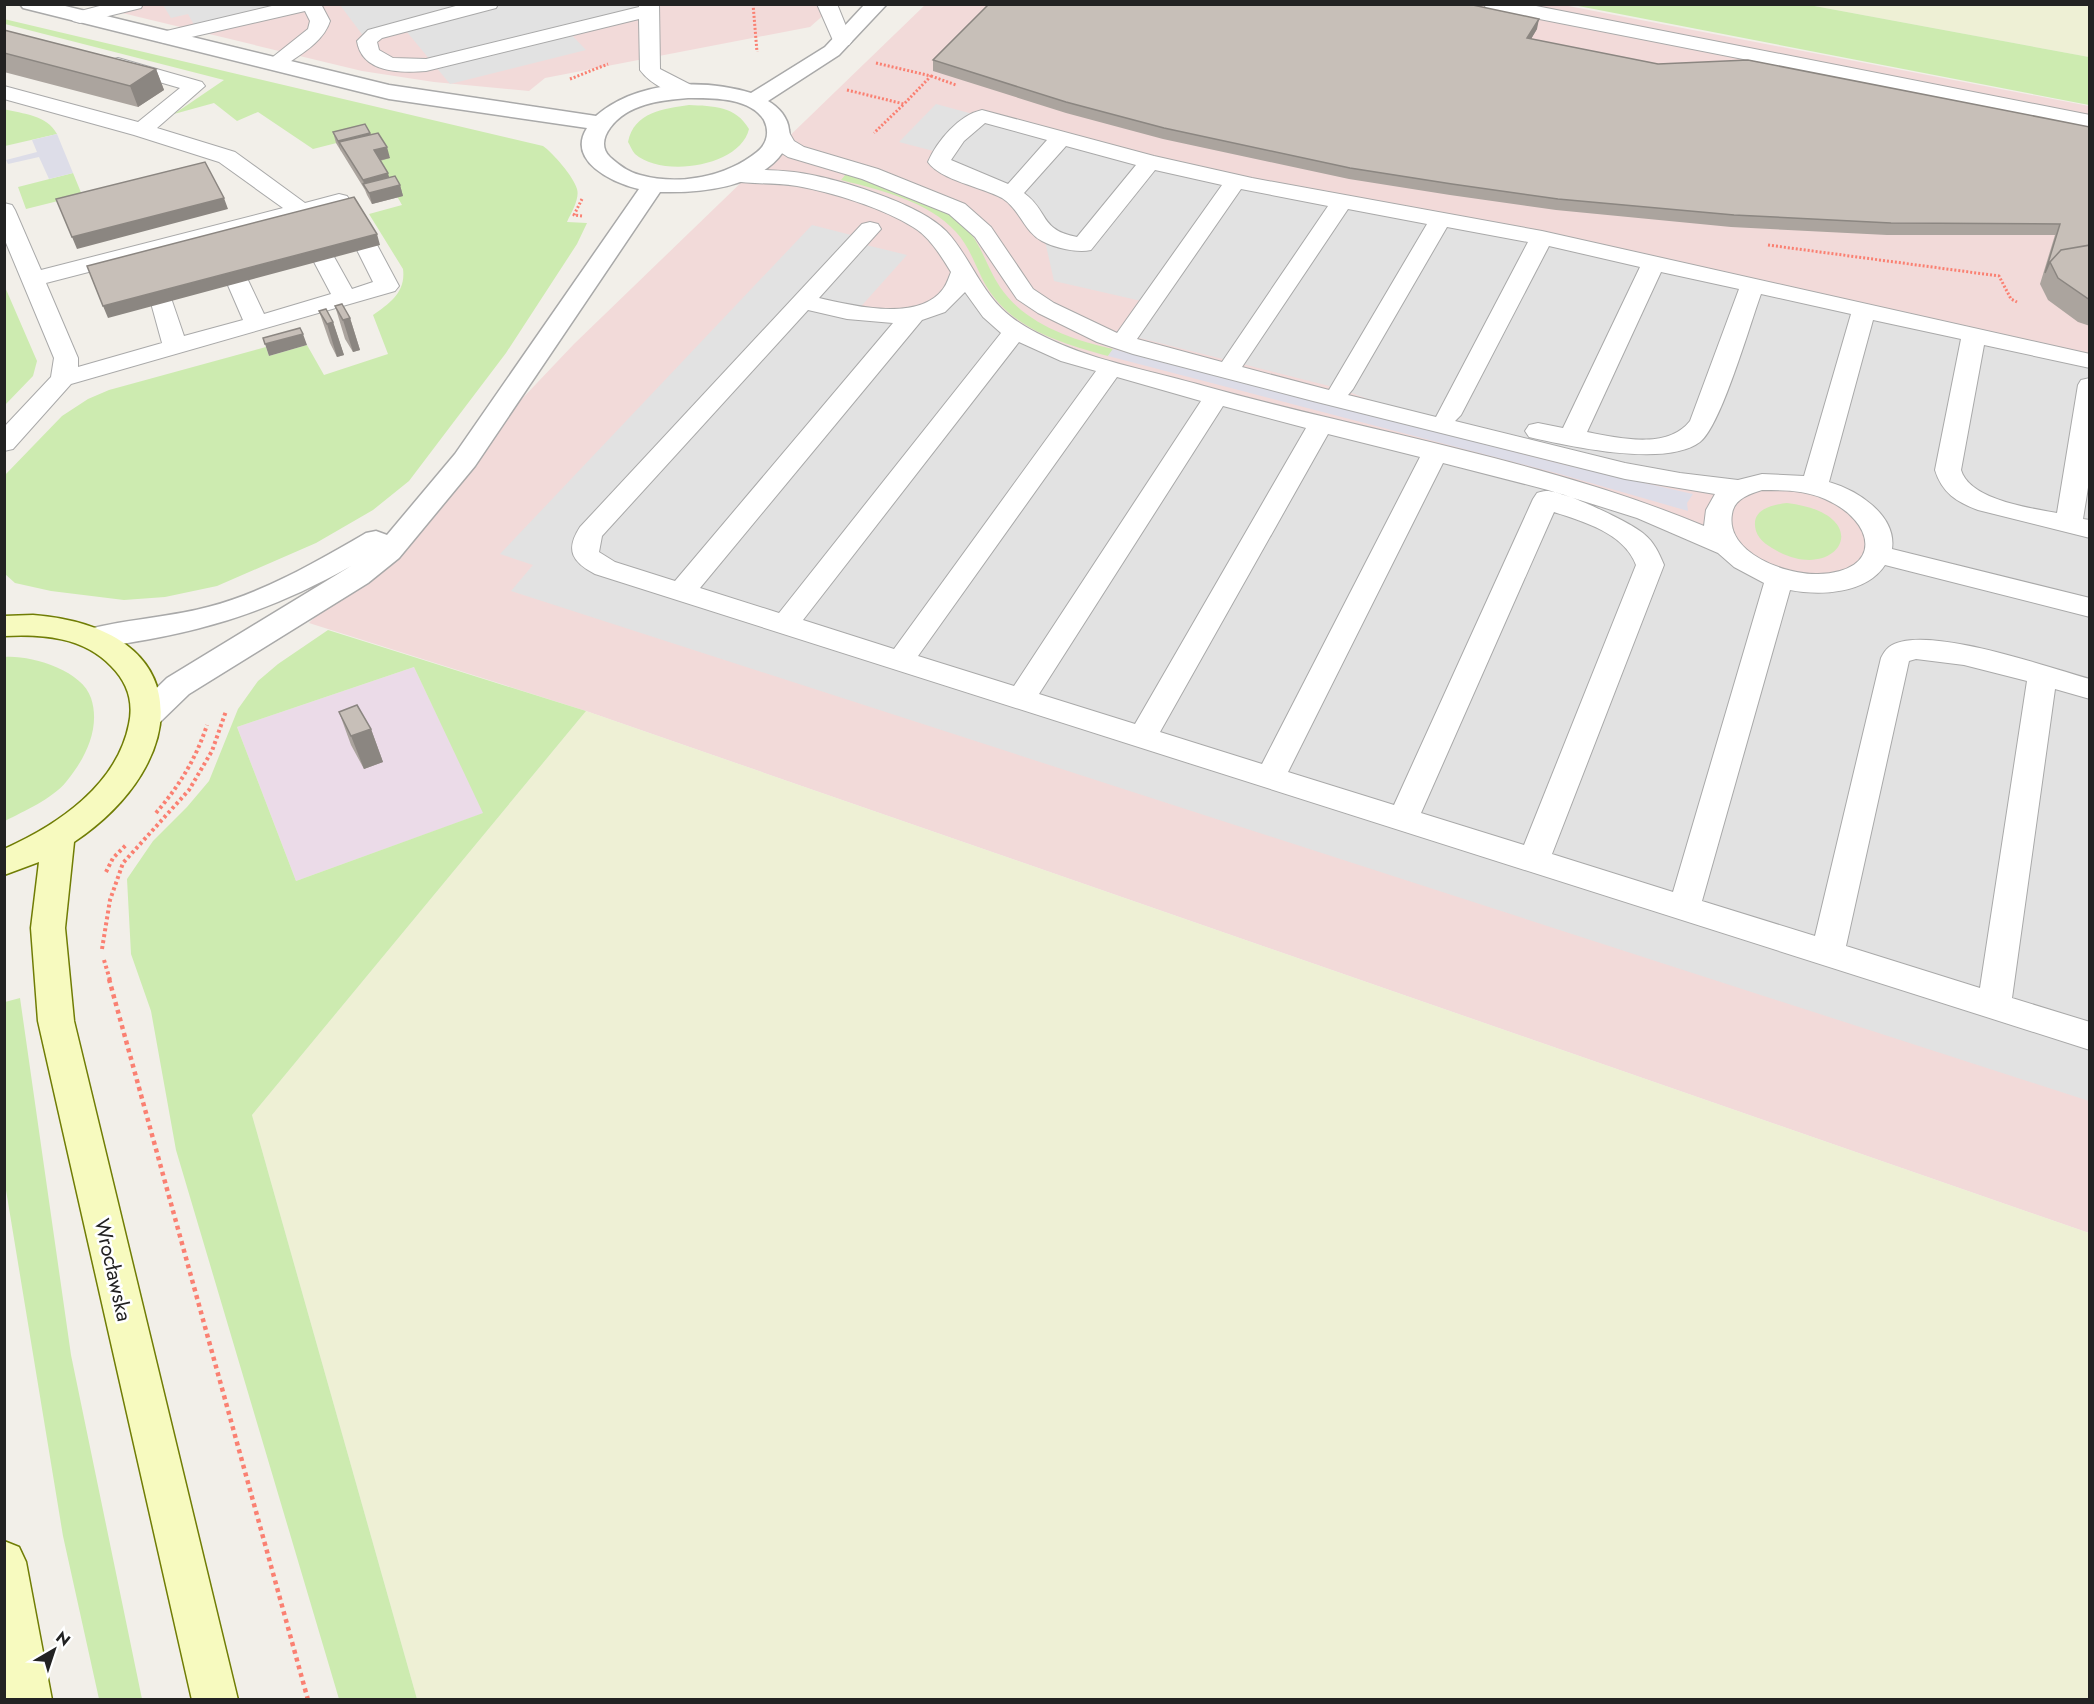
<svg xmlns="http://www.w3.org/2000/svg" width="2094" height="1704" font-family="Jost,sans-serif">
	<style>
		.commercial { fill: #f2dad9 }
		.industrial { fill: #ebdbe8 }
		.farmland { fill: #eef0d5 }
		.grass { fill: #cdebb0; fill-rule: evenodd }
		.parking { fill: #e2e2e2 }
		.plaza { fill: #dddde8 }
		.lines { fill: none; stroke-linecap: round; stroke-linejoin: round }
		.service-casing { stroke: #a9a9a9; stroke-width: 2 }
		.minor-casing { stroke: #a9a9a9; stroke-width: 3 }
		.secondary-casing { stroke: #707d05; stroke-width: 3 }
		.path-far2 { stroke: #fa8072; stroke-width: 3; stroke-dasharray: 2 2; stroke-linecap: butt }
		.path-far1 { stroke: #fa8072; stroke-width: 4; stroke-dasharray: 3 3; stroke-linecap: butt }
		.path { stroke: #fa8072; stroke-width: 4.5; stroke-dasharray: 4 4; stroke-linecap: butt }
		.service { fill: #fff; fill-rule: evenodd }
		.minor { fill: #fff; fill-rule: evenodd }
		.secondary { fill: #f7fabf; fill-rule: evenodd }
		.wall { fill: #aba49e }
		.shaded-wall { fill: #8b8681 }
		.building { fill: #c7bfb8; stroke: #8b8681; stroke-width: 1.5 }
		.labels { text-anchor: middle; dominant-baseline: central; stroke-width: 5; stroke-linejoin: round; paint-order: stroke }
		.street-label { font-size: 21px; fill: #222; stroke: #fff }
	</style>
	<rect width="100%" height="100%" fill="#f2efe9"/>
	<path class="commercial" d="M89 5H835L810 27 545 78 529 91 434 82 362 71Z
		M925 5H1563L2089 106V1233L586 711 309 623 574 344Z"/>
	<path class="industrial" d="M414 667 484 813 296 881 237 727Z"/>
	<path class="farmland" d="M1809 5H2089V57Z
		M586 711 2089 1233V1699H417L252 1115Z"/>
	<path class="grass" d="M1573 5H1809L2089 57V105Z
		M4 19 543 146C553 153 574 177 577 189 580 199 571 213 567 222L587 223 577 244 506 353 409 481 373 510 316 543 217 586 165 597 124 600 51 591 15 583 5 574V475L62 416 88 399 109 390 266 347 269 356 307 345 324 375 388 354 373 315C390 303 406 292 403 269L369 214 402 205 377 161 390 157 368 135 313 149 258 112 237 121 214 103 174 114 224 80 5 24Z
		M689 105C713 106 736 106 749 129 740 167 662 178 635 154 632 151 630 145 628 142 634 112 663 109 689 105Z
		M4 109C23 114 47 115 57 134L5 146Z
		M73 173 82 195 26 209 18 187Z
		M846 174C886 185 936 197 966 228 982 245 987 268 1000 287 1025 324 1072 340 1113 349L1108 356C1065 344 1017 331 990 292 977 273 972 249 956 232 928 201 880 190 841 180Z
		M5 287 37 361 33 376 5 405Z
		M1787 503C1878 514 1840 583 1779 552 1770 547 1759 541 1756 531 1750 510 1770 505 1787 503Z
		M328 630 586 711 252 1115 417 1699H339L176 1150 151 1011 131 954 127 879 153 841 187 807 209 781 238 709 258 681 278 664ZM414 667 483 813 296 881 237 727Z
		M5 657C30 655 82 670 91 698 101 728 85 759 66 782 52 799 24 811 5 821Z
		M20 998 71 1355 142 1699H99L63 1536 5 1184V1002Z"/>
	<path class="parking" d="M163 5H308L197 30 188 14 171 18Z
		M340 5H649L568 31 586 50 450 84 402 26 367 41Z
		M936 104 1061 138 2089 361V1101L511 591 533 565 500 554 812 225 863 238 858 243 907 255 856 312 929 310 963 272 1032 340 1557 484 1779 578 1848 580 1879 535 1825 489 1739 488 1437 425 1341 389 1128 335 1150 303 1054 281 1043 232 1030 213 952 170 941 153 899 142Z"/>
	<path class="plaza" d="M57 134 73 173 49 179 39 157 8 164 6 160 37 152 32 140Z
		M1113 349 1561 464 1693 494 1687 503 1688 511 1556 473 1108 356Z"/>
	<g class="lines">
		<g class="service-casing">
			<path id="service" d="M107 4H143L141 8 80 23 73 21 70 17 73 13Z
				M280 4H321L330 21C323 43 299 55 281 68H267L264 64 308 29 310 21 305 11 165 43 158 41 155 37 158 33Z
				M463 4H498L496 8 382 38 377 42 379 50 393 58 426 59 639 7V4H659L660 69 695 87 698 91 695 95C678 100 650 84 640 70L639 19 426 71C400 73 362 73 357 41L368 30Z
				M817 4H837L852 41 849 45H835Z
				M1484 4H1526L2090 115V127L1493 10 1486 8Z
				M118 58 202 82 205 86 157 128 235 152 305 203 339 194 347 196 357 211 354 216 346 218 338 216 333 209 314 214 317 221 314 226 306 228 298 226 294 219 46 283 78 358V367L162 343 151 303 155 298 163 296 171 298 184 336 243 320 227 283 231 278 239 276 247 278 264 314 331 294 313 260 317 255 325 253 333 255 352 289 373 282 356 248 360 243 368 241 376 243 399 286 395 291 71 384 13 449 4 451V427L51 377 54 358 4 238V203L12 205 15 210 41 270 283 208 219 162 134 135 4 99V86L138 122 180 88 111 68 108 64 111 60Z
				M982 110 1154 156 1252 178 1542 231 2090 354V368L1984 345 1961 470C1970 500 2030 508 2057 513L2078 385 2081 380 2090 378V475L2083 519 2090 520V538L1978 510C1957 502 1942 493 1935 470L1961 339 1873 320 1829 482C1857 490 1897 515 1892 549L2090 598V617L1885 565C1866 594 1820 596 1790 590L1702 901 1815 936 1881 658C1883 654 1885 650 1889 647 1921 622 2050 668 2090 679V699L2055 689 2012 998 2090 1022V1050L595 574C572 562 565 550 580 527L862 224 870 222 878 224 881 229 819 298C853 306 919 322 943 289 947 284 949 277 951 272 941 256 930 237 913 227 883 208 831 192 797 186 774 182 751 185 728 180L725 175 728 170 736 168C755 170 775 170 794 172 834 177 919 203 946 231 968 254 979 287 1002 309 1012 319 1024 326 1037 333 1087 360 1149 370 1204 386 1369 432 1546 460 1704 526L1706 510 1715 494 1625 479 1313 401 1133 354 1097 342 1038 313 1017 299 975 237 949 214 862 179 788 157 777 150 768 134 771 129 779 128 787 129 794 141 804 147 878 169 965 204 991 227 1033 289 1054 303 1117 333 1222 185 1155 170 1091 250C1077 253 1055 248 1042 241 1024 232 1020 209 1002 198 982 187 940 180 928 162 937 141 959 115 982 110ZM985 123 1047 140 1008 184 951 160 964 141ZM1066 146 1136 165 1077 237C1039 230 1049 211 1024 193ZM1241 189 1328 206 1222 362 1137 339ZM1348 209 1427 224 1329 390 1242 367ZM1447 227 1528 242 1436 417 1348 395 1353 389ZM1549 246 1640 267 1563 428 1538 423 1529 425 1525 431 1529 437C1568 446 1666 468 1700 442 1721 426 1750 324 1761 294L1851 314 1804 476 1762 474 1738 480 1680 473 1625 463 1455 421 1461 415ZM1661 272 1739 289 1690 421C1667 450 1619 438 1587 432ZM965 292 983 317 1001 333 779 613 700 588 922 320 945 312ZM808 310 847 319 893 323 675 581 615 562 599 552 602 536ZM1019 342 1061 361 1096 371 894 649 803 620ZM1117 377 1201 401 1014 686 918 656ZM1223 406 1306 428 1135 724 1039 694ZM1328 434 1420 457 1262 764 1160 732ZM1443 463 1548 490 1637 518 1718 553 1734 567 1764 583 1673 892 1552 854 1664 565C1659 553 1654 542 1644 534 1630 522 1563 490 1546 491 1543 491 1540 492 1537 493L1533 499 1394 805 1288 772ZM1762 490C1783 490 1805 490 1825 499 1876 521 1884 572 1818 574 1786 575 1725 553 1732 514 1734 499 1749 494 1762 490ZM1554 512C1584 522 1624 533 1636 565L1524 845 1421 813ZM1916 659 1964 665 2027 681 1980 988 1846 946 1909 661Z"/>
		</g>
		<g class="minor-casing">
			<path id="minor" d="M20 4H57L389 85 596 116C636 81 702 78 751 93L825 47 865 4H887L839 55 768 101C779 107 788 118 789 130 791 138 787 145 783 152 758 188 700 193 660 192L475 466 399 558 368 583 189 694 158 724 147 727 136 724 132 716 136 708 167 678 351 566C264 615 192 635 93 648L82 645 78 638 82 631C123 619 167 618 208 607 265 592 316 562 366 533L376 531 387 535 455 454 639 189C613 183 566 161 587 128L389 99 23 8ZM688 98C711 98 750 97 764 120 770 132 767 144 757 152 726 177 679 186 640 175 628 172 619 165 610 157 601 149 603 137 610 128 627 104 661 100 688 98Z"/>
		</g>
		<g class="secondary-casing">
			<path id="secondary" d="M33 615C199 628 193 762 74 842L65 928 74 1021 238 1700H192L38 1021 31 928 39 862 4 875V849C58 825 117 785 129 724 134 701 127 682 111 666 83 637 43 634 4 636V616Z
				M4 1541 19 1547 26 1562 52 1700H6Z"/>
		</g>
		<path class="path-far2" d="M753 4 757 52
			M876 63 931 76 904 104
			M931 76 956 85
			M570 79 608 64
			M847 90 904 104 874 133
			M582 199 574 215 582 216
			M1768 245 1999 276 2011 299 2017 302"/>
		<path class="path-far1" d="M156 813C179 786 196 759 207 725
			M106 872 113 858 126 845
			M102 949 110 900 123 863 189 790 212 751 226 711
			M104 960 110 980"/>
		<path class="path" d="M109 979 308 1700"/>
		<use href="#service" class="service"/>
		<use href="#minor" class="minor"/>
		<use href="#secondary" class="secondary"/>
	</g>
	<path class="wall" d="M1537 29 1531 39 1658 64 2090 127V326L2078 322 2048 300 2040 284 2055 235H1887L1731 227 1556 210 1450 195 1349 179 1163 139 1066 113 933 71V60Z
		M4 30 156 69 164 90 138 107 4 72Z
		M333 132 371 134 390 158 380 161 389 177 400 185 403 196 372 204 367 195 365 190 336 143Z
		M335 306 350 318 360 350 353 352 345 339Z
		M319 311 333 322 344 355 337 357 330 343Z
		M339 712 371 729 383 762 364 769 351 745Z"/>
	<path class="shaded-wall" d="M1539 19 1537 29 1525 49 1527 38Z
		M156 69 164 90 138 107 130 86Z
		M370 133 373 144 339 142 341 152 338 141Z
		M387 147 390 158 377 161 374 150Z
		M388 173 391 185H364L363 180Z
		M400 185 403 196 372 204 369 193Z
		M224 198 228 209 77 249 72 237Z
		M377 234 380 245 108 318 103 306Z
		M350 318 360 350 353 352 343 320Z
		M333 322 344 355 337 357 327 324Z
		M303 334 307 345 269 356 265 344Z
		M371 729 383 762 364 769 351 736Z"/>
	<path class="building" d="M989 4H1468L1539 19 1527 38 1658 64 1748 60 2090 127V245L2061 250 2050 262 2045 273 2060 224 1891 223 1734 215 1558 199 1452 184 1350 168 1164 128 1066 102 933 60Z
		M4 30 156 69 130 86 4 53Z
		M365 124 370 133 338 141 333 132Z
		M378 133 387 147 374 150 388 173 363 180 339 142Z
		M205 162 224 198 72 237 56 199Z
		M395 176 400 185 369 193 363 184Z
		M354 197 377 234 103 306 87 266Z
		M2090 245V300L2058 278 2050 262 2061 250Z
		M342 304 350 318 343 320 335 306Z
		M326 309 333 322 327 324 319 311Z
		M300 328 303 334 265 344 263 338Z
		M357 705 371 729 351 736 339 712Z"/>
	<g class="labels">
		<g class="street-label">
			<text transform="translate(113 1270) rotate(77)">Wrocławska</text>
		</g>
	</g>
	<rect width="2094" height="1704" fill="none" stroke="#222222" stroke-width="12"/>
	<g transform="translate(54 1650) rotate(39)" stroke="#ffffff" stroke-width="4.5" paint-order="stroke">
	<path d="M0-4.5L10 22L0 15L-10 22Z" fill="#222222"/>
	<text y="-9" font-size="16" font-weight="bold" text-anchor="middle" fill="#222222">N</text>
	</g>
</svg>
